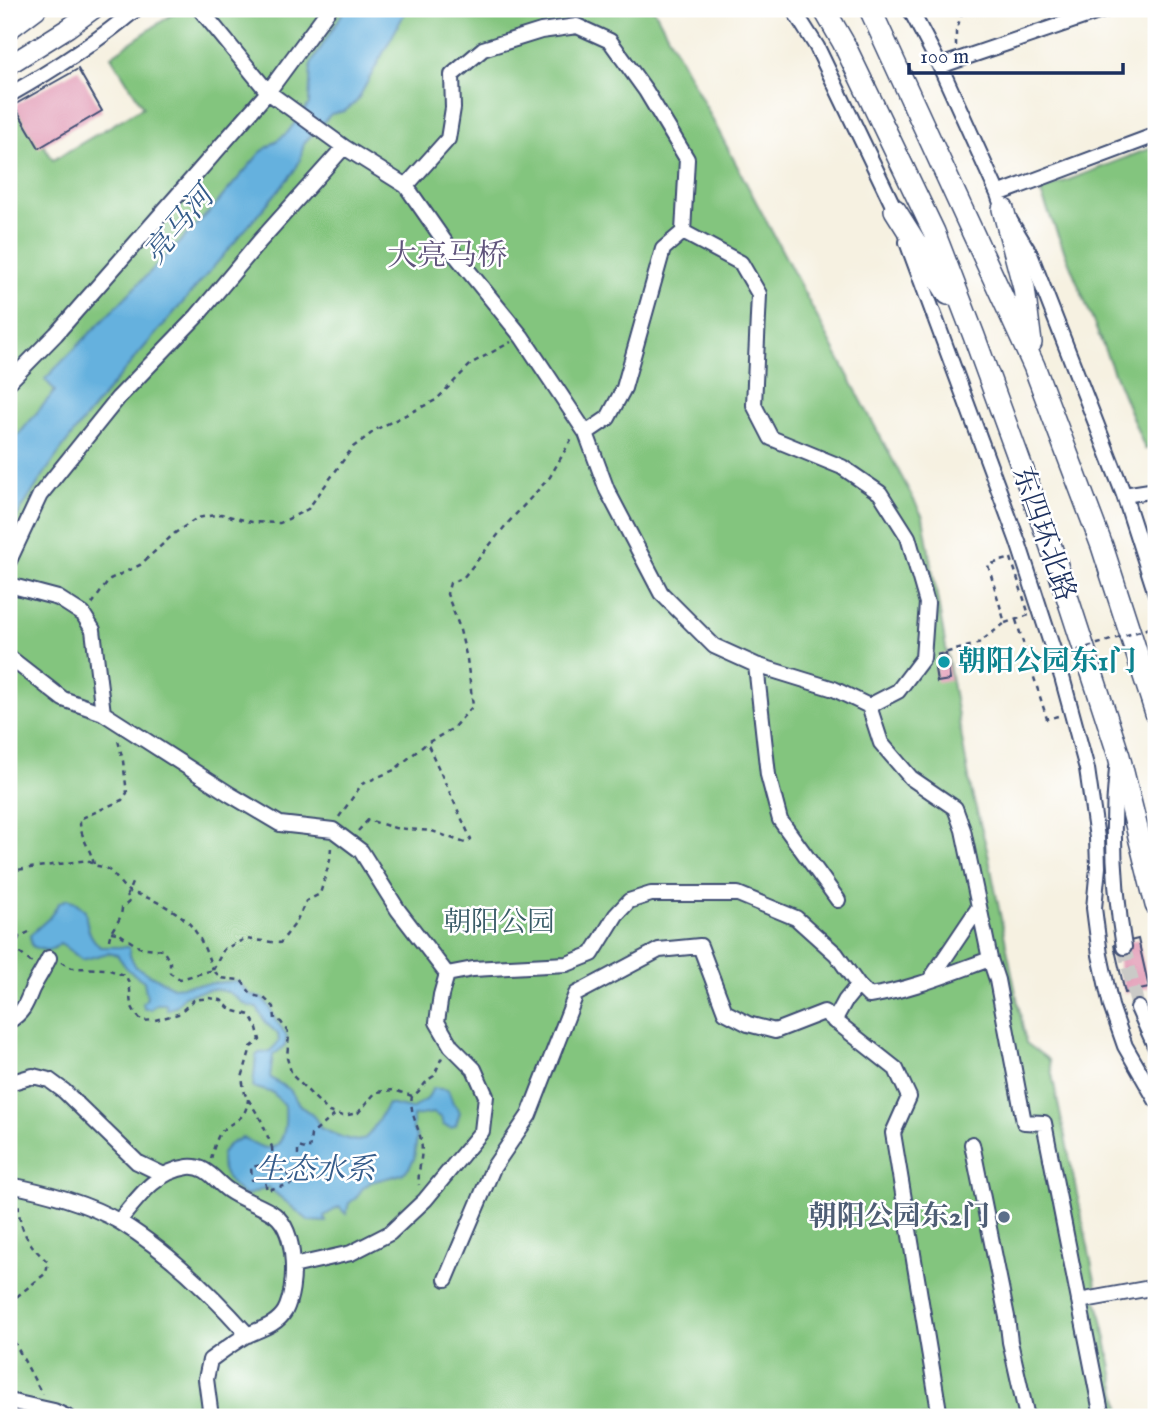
<svg xmlns="http://www.w3.org/2000/svg" width="1165" height="1426" font-family="'IM FELL English','Noto Serif SC',serif">
	<style>
		.green { fill: #83c57e; stroke: #4f7a6e; stroke-width: 2 }
		.water { fill: #65b1de; stroke: #40709e; stroke-width: 2 }
		.building { fill: #e198b3 }
		.lines { fill: none; stroke-linecap: round; stroke-linejoin: round }
		.minor-tunnel { stroke: #cacac7; stroke-width: 14; stroke-dasharray: 14 7; stroke-linecap: butt }
		.minor-casing { stroke: #3c4c72; stroke-width: 18 }
		.major-casing { stroke: #3c4c72; stroke-width: 21 }
		.highway-casing { stroke: #3c4c72; stroke-width: 24 }
		.path { stroke: #3c4c72; stroke-width: 2.5; stroke-dasharray: 5 5; stroke-linecap: butt }
		.minor { stroke: #fff; stroke-width: 14 }
		.major { stroke: #fff; stroke-width: 18 }
		.highway { stroke: #fff; stroke-width: 21 }
		.path-bridge { stroke: #3c4c72; stroke-width: 2.5; stroke-dasharray: 5 5; stroke-linecap: butt }
		.culture-dot { fill: #0f9aa8; stroke: #fff; stroke-width: 2.5 }
		.service-dot { fill: #5c6f8a; stroke: #fff; stroke-width: 2.5 }
		.labels { text-anchor: middle; dominant-baseline: central; stroke-width: 5; stroke-linejoin: round; paint-order: stroke }
		.street-label { font-size: 28px; fill: #1b2f5e; stroke: #fff }
		.culture-label { font-size: 28px; font-weight: bold; fill: #0d838f; stroke: #fff; text-anchor: start }
		.park-label { font-size: 28px; fill: #3a5c68; stroke: #fff }
		.service-label { font-size: 28px; font-weight: bold; fill: #4e5e75; stroke: #fff; text-anchor: end }
		.water-label { font-size: 30px; font-style: italic; fill: #355c8b; stroke: #fff }
		.neighbourhood-label { font-size: 30px; fill: #60547c; stroke: #fff }
	</style>
	<rect width="100%" height="100%" fill="#fff"/>
	<filter id="ink" filterUnits="userSpaceOnUse"><feTurbulence type="fractalNoise" baseFrequency=".0143" numOctaves="2"/><feDisplacementMap in="SourceGraphic" scale="14" xChannelSelector="R" yChannelSelector="G"/><feConvolveMatrix kernelMatrix="1 2 1 2 8 2 1 2 1" color-interpolation-filters="sRGB"/></filter>
	<filter id="wash" filterUnits="userSpaceOnUse"><feTurbulence type="fractalNoise" baseFrequency=".00686" numOctaves="4" result="noise"/><feDisplacementMap in="SourceGraphic" scale="28" xChannelSelector="R" yChannelSelector="G"/><feGaussianBlur stdDeviation="1.57" result="paint"/><feColorMatrix in="noise" values="0 0 0 0 0 0 0 0 0 0 0 0 0 0 0 0 0 1.4 0 .05"/><feComposite in="paint" operator="in"/></filter>
	<g filter="url(#wash)">
		<rect width="100%" height="100%" fill="#f6f1e1"/>
		<path class="green" d="M180 9H654L923 517 971 790 987 849 1026 1043 1049 1060 1096 1285 1095 1297 1099 1306 1122 1417H9V116L21 109 53 160 143 107 111 56Z
			M1156 146V447L1145 449 1040 191Z"/>
		<path class="water" d="M345 9H407L357 101 345 111 331 114 304 143 300 160 295 170C247 229 197 286 147 344 96 403 47 462 9 531V436L15 439 55 391 45 379 211 210 260 153 287 133 309 104 311 64Z
			M67 899 75 902 85 910C87 927 88 935 100 947H129L130 956 136 967 173 987 237 981 249 994 263 999 270 1007 273 1016 287 1036 285 1046 273 1055 270 1077C276 1083 282 1084 289 1089 294 1093 294 1099 298 1103 307 1114 315 1112 320 1128 368 1149 362 1146 388 1104L411 1109 427 1099 433 1088 448 1090 453 1103 460 1112 456 1125 451 1128 443 1125 441 1118 433 1113 413 1116V1130L417 1137 414 1159 409 1168 402 1174 371 1182 362 1189 356 1198 349 1203 346 1214 339 1207 324 1216 326 1222 309 1221 268 1187 245 1196C223 1179 206 1151 242 1138 250 1140 255 1145 262 1147 286 1154 286 1122 285 1106L273 1093 253 1087 256 1056 259 1053 269 1052 279 1042 278 1034 266 1023 257 1008C240 1004 245 1003 233 995 218 984 199 991 184 996L177 1005 167 1010 166 1004H157L151 1009H144L143 1003 147 998 144 981 128 970 117 955 108 953 82 960C74 954 69 948 60 943 51 953 44 951 32 946L30 935 49 918 59 903Z"/>
		<g id="blocks">
			<path class="building" d="M78 69 102 111 39 148 14 105Z
				M946 654 950 680 937 682 935 669 941 668 939 655Z
				M1138 939 1149 988 1125 993 1114 945Z"/>
		</g>
	</g>
	<g filter="url(#ink)">
		<use href="#blocks" fill-opacity="0" stroke="#3c4c72" stroke-width="2"/>
		<g class="lines">
			<path class="minor-tunnel" d="M1124 947 1138 1008"/>
			<g class="minor-casing">
				<path id="minor" d="M200 9 268 92 344 147 406 186 445 242 522 337 586 433 607 490 661 593 714 646 756 665 834 689 869 706 881 743 911 778 955 808 963 830 990 959 997 980 1024 1122 1044 1123 1102 1417
					M793 9 817 47 898 216
					M910 9 940 66 998 194 1003 209 1030 254 1124 495 1156 594
					M940 66 1107 9
					M9 95C55 69 96 43 136 9
					M406 186 448 139 453 108 452 75 483 49 541 31 577 26 610 41 646 91 687 159 683 232 741 263 759 294 754 405 771 438 842 467 880 493 908 537 927 603 923 658 898 691 869 706
					M998 194 1156 135
					M907 242 1018 542 1062 677 1087 769 1097 838 1098 867 1094 908 1100 955 1111 1006 1125 1046 1156 1100
					M9 382 56 334 268 92 329 9
					M586 433 608 418 624 388 663 249 683 232
					M1124 495 1156 490
					M9 561 40 495 118 398 197 316 259 242 344 147
					M9 585 58 598 83 614 93 630 103 713 231 795 280 824 333 830 361 851 398 910 447 974 473 969 567 964 592 954 616 915 629 901 651 894H738L796 918 836 954 858 985 869 996C910 990 951 973 990 959
					M9 657 63 699 103 713
					M756 665 768 775 780 820 838 900
					M1117 768C1111 827 1114 889 1124 947
					M930 980 979 907
					M1138 1008 1156 1048
					M9 1021C23 1013 26 1004 32 989 37 979 44 969 49 958
					M834 1021 845 1001 858 985
					M9 1083 33 1076 49 1080 64 1091 137 1162 164 1175
					M972 1144 1007 1317 1010 1342 1027 1417
					M9 1185C43 1191 90 1204 120 1222 169 1252 210 1292 248 1335
					M119 1221C138 1198 156 1171 188 1167 207 1165 215 1181 228 1190 242 1200 263 1206 275 1215 297 1232 297 1288 285 1311 276 1326 259 1329 245 1336 233 1343 221 1352 210 1360L206 1379 211 1417
					M293 1266 351 1253 390 1233 425 1200 482 1131 486 1096 474 1069 451 1046 437 1022 441 995 447 974
					M446 1279 493 1168 529 1115 576 994 659 950 700 946 725 1012 748 1024 775 1031 824 1012 896 1069 909 1097 893 1133 940 1417
					M1079 1301 1156 1287
					M9 1401 54 1411 67 1417"/>
			</g>
			<g class="major-casing">
				<path id="major" d="M9 30 37 9
					M9 65 68 28 94 9"/>
			</g>
			<g class="highway-casing">
				<path id="highway" d="M824 9 843 42 934 232 974 336 1051 547 1119 756 1156 905
					M870 9 1034 366 1102 546 1156 713
					M1003 209 1024 288 1031 343
					M895 210 948 294"/>
			</g>
			<path class="path" d="M956 46V32L963 9
				M1011 558 1029 615 1005 623 988 565Z
				M92 604 110 579 140 565 175 533 197 518 221 514 252 522 280 523 308 509 353 447 377 429 436 400 472 363 511 342
				M1016 620 1047 719 1058 716
				M937 655 977 644 1005 623
				M339 817 362 784 394 770 427 743 452 729 473 706 467 659 459 626 447 594 450 583 463 578 506 525 550 477 572 438
				M358 831 368 820 395 828 432 831 465 843 471 839 427 743
				M94 864C90 847 79 836 80 819L122 800 127 793 123 761 118 740
				M9 871 88 860C97 869 99 864 107 869 116 874 121 887 130 892 135 894 141 895 146 897 189 916 197 926 213 970
				M29 932 19 937 15 949 32 963
				M111 932 118 933 139 947 163 950 170 962V973L180 979 213 970 221 978 241 980 252 995 264 998 274 1007 275 1019 281 1022 289 1034 287 1058 292 1075 329 1112 343 1116 358 1113 376 1092 394 1090 412 1096C422 1091 424 1081 434 1076L442 1057
				M109 940C111 926 121 924 122 908L130 901 127 895 132 883
				M61 962 72 968 107 969 126 976C136 998 122 999 142 1021L155 1020 178 1014 194 1000 209 998 221 1000 231 1010 250 1015 257 1028 260 1040 251 1047 242 1078 245 1094 261 1120 272 1147
				M213 970 224 949 245 939 280 943 295 924 306 901 320 894 330 860 331 847
				M412 1096C409 1112 418 1125 421 1140 424 1156 417 1170 419 1185
				M211 1159C213 1151 216 1138 221 1132 233 1119 246 1122 248 1099
				M9 1303 46 1273 48 1262C29 1246 17 1227 19 1201
				M9 1332 42 1394"/>
			<use href="#minor" class="minor"/>
			<use href="#major" class="major"/>
			<use href="#highway" class="highway"/>
			<path class="path-bridge" d="M1030 665 1156 626
				M272 1147 273 1163 251 1167 252 1180 264 1177 267 1190 291 1184 287 1173 298 1170V1147L309 1150 311 1135 336 1114"/>
		</g>
	</g>
	<circle class="culture-dot" cx="944" cy="662" r="7"/>
	<circle class="service-dot" cx="1004" cy="1217" r="7"/>
	<g class="labels">
		<g class="street-label">
			<text transform="translate(1043 534) rotate(71)">东四环北路</text>
		</g>
		<g class="culture-label">
			<text x="958" y="662">朝阳公园东1门</text>
		</g>
		<g class="park-label">
			<text x="499" y="923">朝阳公园</text>
		</g>
		<g class="service-label">
			<text x="990" y="1217">朝阳公园东2门</text>
		</g>
		<g class="water-label">
			<text transform="translate(180 226) rotate(-50)">亮马河</text>
			<text x="315" y="1171">生态水系</text>
		</g>
		<g class="neighbourhood-label">
			<text x="447" y="257">大亮马桥</text>
		</g>
	</g>
	<rect width="1165" height="1426" fill="none" stroke="#fff" stroke-width="35"/>
	<path d="M909 63v10h214v-10" fill="none" stroke="#1b2f5e" stroke-width="3.5"/>
	<text x="920" y="63" font-size="21" fill="#1b2f5e" stroke="#ffffff" stroke-width="5" paint-order="stroke">100 m</text>
</svg>
